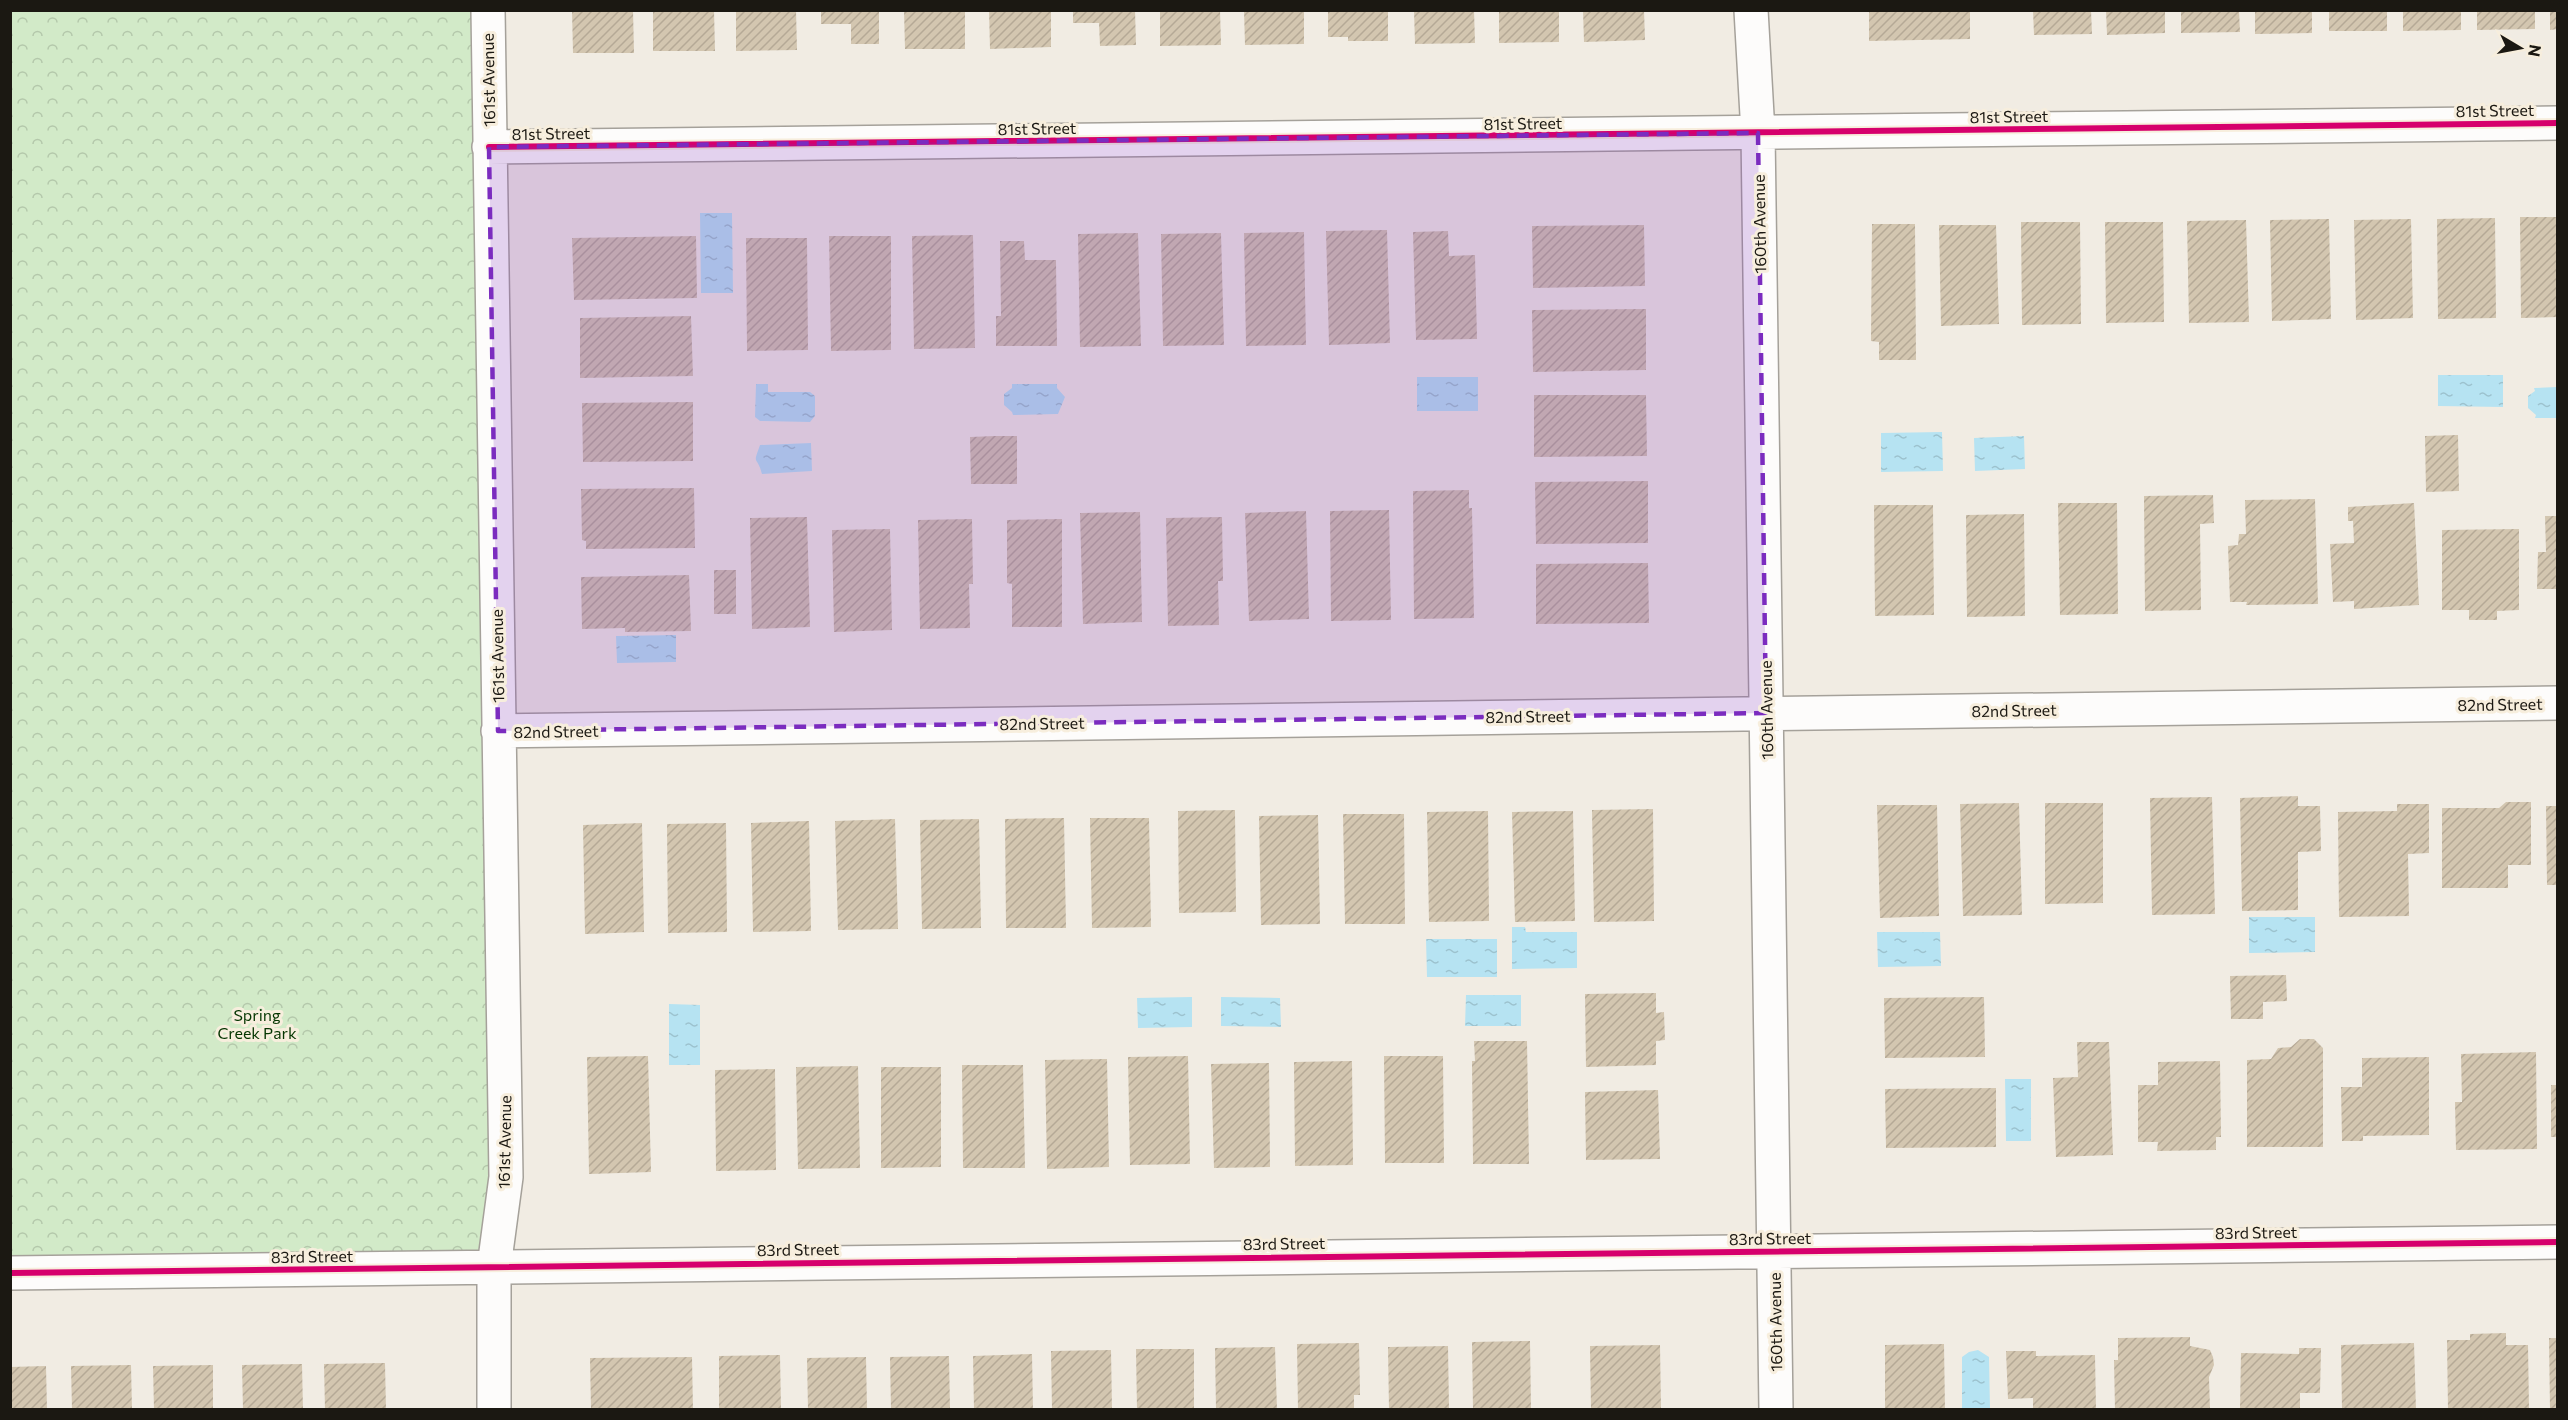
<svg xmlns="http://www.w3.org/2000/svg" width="2568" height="1420" font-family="Commissioner,sans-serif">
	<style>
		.park { fill: url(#park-crowns) }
		.water { fill: url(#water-ripples) }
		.building { fill: url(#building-hatch) }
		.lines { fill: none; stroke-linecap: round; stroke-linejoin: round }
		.minor-casing { stroke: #a5a19a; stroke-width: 36 }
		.minor { stroke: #fdfcfb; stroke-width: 33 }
		.cycleway-casing { stroke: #f7eedd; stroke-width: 10 }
		.cycleway { stroke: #d6006c; stroke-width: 6 }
		.marked { fill: #7b2cbf; fill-opacity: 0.2; stroke: #7b2cbf; stroke-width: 4.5; stroke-dasharray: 12 8; stroke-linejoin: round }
		.labels { text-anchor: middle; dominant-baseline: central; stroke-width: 6; stroke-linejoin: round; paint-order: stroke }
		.street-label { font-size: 16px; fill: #1b1812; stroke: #f7eedd }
		.park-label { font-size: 16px; fill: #053602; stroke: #f7eedd }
	</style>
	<defs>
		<pattern id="park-crowns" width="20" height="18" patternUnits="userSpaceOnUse" patternTransform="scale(1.5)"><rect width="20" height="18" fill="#d2eac8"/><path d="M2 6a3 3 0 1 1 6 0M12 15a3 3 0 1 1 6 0" fill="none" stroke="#b4c8ab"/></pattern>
		<pattern id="water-ripples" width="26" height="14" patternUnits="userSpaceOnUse" patternTransform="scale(1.5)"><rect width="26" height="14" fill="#b6e3f2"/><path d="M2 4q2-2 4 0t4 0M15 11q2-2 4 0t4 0" fill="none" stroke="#9cc2ce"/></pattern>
		<pattern id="building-hatch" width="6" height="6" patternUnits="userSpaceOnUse" patternTransform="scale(1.5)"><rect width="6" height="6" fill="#d3c6b0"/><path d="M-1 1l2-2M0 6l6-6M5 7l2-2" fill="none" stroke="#b5a996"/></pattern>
	</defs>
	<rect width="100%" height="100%" fill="#f1ece3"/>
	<path class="park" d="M10 11H488L494 1267 11 1273Z"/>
	<path class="water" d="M700 213H732L733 293H701Z
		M2438 375H2503V407L2438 406Z
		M1417 377H1478V411H1417Z
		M756 384H768V392H810L815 396V416L810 422 760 421 755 417Z
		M1012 384H1057V388L1065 397 1058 414 1013 415 1012 412 1004 405V394L1012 388Z
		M2557 387V418H2535L2536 415 2528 408V396L2535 391 2534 388Z
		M1942 432 1943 471 1881 472V433Z
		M2024 436 2025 469 1975 471 1974 438Z
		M811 443 812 471 762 474C757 454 752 467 760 445Z
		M676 635V662L617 663 616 636Z
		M2249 917H2315V952L2249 953Z
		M1512 927H1525L1526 932H1577V968L1512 969Z
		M1877 932H1940L1941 966 1878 967Z
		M1426 939H1497V977H1427Z
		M1466 995H1521V1026H1465Z
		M1192 997V1027L1138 1028 1137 998Z
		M1221 997 1280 998 1281 1027 1221 1026Z
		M669 1004 700 1005V1065H669Z
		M2005 1079H2031V1141H2006Z
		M1978 1350 1989 1357 1990 1409H1962V1357L1969 1352Z"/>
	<path class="building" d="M572 10H633L634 53H573Z
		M653 10H714L715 51H653Z
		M736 10H796L797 50 736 51Z
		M821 10H879V44H851V24H821Z
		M904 10H965V49H905Z
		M989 10H1051V47L990 49Z
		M1073 10H1135L1136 45 1100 46 1099 23H1073Z
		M1160 10H1220L1221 45 1160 46Z
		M1244 10H1304V44L1245 45Z
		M1328 10H1388V41H1348V37H1328Z
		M1414 10H1474L1475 43 1415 44Z
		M1499 10H1559V42L1499 43Z
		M1583 10H1644L1645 40 1584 42Z
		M1869 10H1970V39L1869 41Z
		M2033 10H2091L2092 34 2034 35Z
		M2106 10H2165V33L2107 35Z
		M2181 10H2239L2240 32 2181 33Z
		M2255 10H2312V33L2255 34Z
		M2329 10H2387V31H2329Z
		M2403 10H2461V30L2403 31Z
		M2477 10H2535V29L2477 30Z
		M2550 10H2558V29L2550 30Z
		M2520 217H2558V317L2521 318Z
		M2495 218 2496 318 2438 319 2437 219Z
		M2329 219 2331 319 2272 321 2270 220Z
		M2411 219 2413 318 2356 320 2354 220Z
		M2246 220 2249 322 2189 323 2187 221Z
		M2021 222H2080L2081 324 2022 325Z
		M2105 222H2163L2164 322 2106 323Z
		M1872 224H1915L1916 360H1879V342L1871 341Z
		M1644 225 1645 286 1533 288 1532 226Z
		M1939 225H1996L1999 324 1941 326Z
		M1387 230 1390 343 1329 345 1326 231Z
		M1448 231 1449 256 1475 255 1477 339 1416 340 1413 232Z
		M1304 232 1306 345 1246 346 1244 233Z
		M1138 233 1141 346 1080 347 1078 234Z
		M1221 233 1224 345 1163 346 1161 234Z
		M973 235 975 348 914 349 912 236Z
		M696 236 697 298 574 300 572 238Z
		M829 236H891V350L831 351Z
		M746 238H807L808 350 747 351Z
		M1000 241H1024L1025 260H1056L1057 346H996V316H1001Z
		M1646 309V370L1533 372 1532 310Z
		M691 316 693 376 580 378V318Z
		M1534 395H1646L1647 456 1534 457Z
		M693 402V461L583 462 582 403Z
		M2458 435 2459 491 2426 492 2425 436Z
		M995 436H1017V484H971L970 437Z
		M1648 481V543L1536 544 1535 482Z
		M694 488 695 548 586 549V541L582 540 581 489Z
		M1469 490V508H1472L1474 618 1414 619 1413 491Z
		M2213 495 2214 523 2200 524 2201 610 2145 611 2144 496Z
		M2315 499 2318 604 2246 605 2247 602H2230L2228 546 2238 545 2239 534H2246L2245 500Z
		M2058 503H2117L2118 614 2060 615Z
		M2414 503 2419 605 2354 609V601L2333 602 2330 544 2354 543 2353 521H2348V507Z
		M1874 505H1933L1934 615 1875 616Z
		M1389 510 1391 620 1331 621 1330 511Z
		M1306 511 1309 619 1249 621 1245 513Z
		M1140 512 1142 622 1083 624 1080 513Z
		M2024 514 2025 616 1967 617 1966 515Z
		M2545 516H2558V589H2537L2538 552H2546Z
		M807 517 810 627 752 629 750 518Z
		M1222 517 1223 581H1218L1219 625 1168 626 1166 518Z
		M972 519 973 584H969L970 628 920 629 918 520Z
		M1062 519V627H1012V584L1007 583V520Z
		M890 529 892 630 834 632 832 530Z
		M2519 529V610L2497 611V620H2469V610H2442V530Z
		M1648 563 1649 623 1536 624V564Z
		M714 570H736V614H714Z
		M689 575 691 631 625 632V628L582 629 581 577Z
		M2298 796V806H2320L2321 851 2298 852V910L2242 911 2240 798Z
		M2212 797 2215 914 2152 915 2150 798Z
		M2506 802H2531V865H2508V888H2442V808H2499Z
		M2019 803 2022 915 1963 916 1960 804Z
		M2045 803H2103V903L2045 904Z
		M2397 804H2429V853L2408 854 2409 916 2339 917 2338 812 2397 811Z
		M1877 805H1937L1939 916 1880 918Z
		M2546 806H2558V885H2547Z
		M1653 809 1654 921 1594 922 1592 810Z
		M1235 810 1236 912 1179 913 1178 811Z
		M1488 811 1489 921 1429 922 1427 812Z
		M1573 811 1575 921 1515 922 1512 812Z
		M1343 814H1404L1405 924H1345Z
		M1318 815 1320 924 1261 925 1259 816Z
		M1064 818 1066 928H1006L1005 819Z
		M1090 818H1149L1151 927 1092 928Z
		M895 819 898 929 838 930 835 821Z
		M979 819 981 928 922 929 920 820Z
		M809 821 811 931 753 932 751 823Z
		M642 823 644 932 585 934 583 825Z
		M726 823 727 932 668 933 667 824Z
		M2286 975 2287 1001 2263 1002V1019H2231L2230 976Z
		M1656 993V1013L1664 1012 1665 1040 1656 1041V1065L1586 1067 1585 994Z
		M1984 997 1985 1057 1885 1058 1884 998Z
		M2300 1039H2314L2323 1048V1147H2247V1060L2271 1059 2278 1048 2291 1047Z
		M1474 1041H1527L1529 1164H1473L1472 1061H1475Z
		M2077 1042H2109L2113 1155 2056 1157 2053 1078 2078 1077Z
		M2536 1052 2537 1149 2456 1150 2455 1102H2462L2461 1054Z
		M648 1056 651 1172 589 1174 587 1057Z
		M1188 1056 1190 1164 1130 1165 1128 1057Z
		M1384 1056H1443L1444 1163H1385Z
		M2429 1057V1135L2363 1136V1141H2342L2341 1087H2362V1058Z
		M1107 1059 1109 1167 1047 1169 1045 1060Z
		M1352 1061 1353 1165 1295 1166 1294 1062Z
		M2220 1061 2221 1137H2216V1150L2157 1151 2158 1142H2138V1085H2158V1062Z
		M1269 1063 1270 1167 1214 1168 1211 1064Z
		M962 1065H1023L1025 1168H963Z
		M858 1066 860 1168 798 1169 796 1067Z
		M881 1067H941V1167L881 1168Z
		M775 1069 776 1170 716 1171 715 1070Z
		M2551 1085H2558V1137H2551Z
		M1996 1088V1147L1886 1148 1885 1089Z
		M1658 1090 1660 1159 1586 1160 1585 1092Z
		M2506 1333V1345H2528L2529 1410H2448L2447 1340H2470V1334Z
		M2190 1337V1346L2210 1350 2213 1357 2214 1365 2209 1377 2210 1410H2115L2114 1360H2118V1338Z
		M2549 1338H2558V1410H2550Z
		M1530 1341 1531 1410H1473L1472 1342Z
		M1359 1343 1360 1395H1354V1410H1298L1297 1344Z
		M2414 1343 2416 1410H2342L2341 1345Z
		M1944 1344 1945 1410H1885V1345Z
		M1660 1345 1661 1410H1591L1590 1346Z
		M1448 1346 1449 1410H1389L1388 1347Z
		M1275 1347 1277 1410H1216L1215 1348Z
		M2299 1348H2321L2320 1393H2300V1410H2240L2241 1353 2299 1354Z
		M1136 1349H1194V1410H1137Z
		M1111 1350 1112 1410H1052L1051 1351Z
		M2006 1351H2036V1356L2095 1355 2096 1410H2033V1398L2008 1399Z
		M1032 1354 1033 1410H974L973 1356Z
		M780 1355 781 1410H719V1356Z
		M949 1356 950 1410H891L890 1357Z
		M692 1357 693 1410H591L590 1358Z
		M866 1357 867 1410H808L807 1358Z
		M385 1363 386 1410H325L324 1364Z
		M302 1364 303 1410H243L242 1365Z
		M131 1365 132 1410H72L71 1366Z
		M213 1365V1410H154L153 1366Z
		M46 1366 47 1410H10V1367Z"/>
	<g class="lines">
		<g class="minor-casing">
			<path id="minor" d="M488 10 506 1177 494 1267V1410
				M1751 10 1758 133 1776 1410
				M489 147 2558 123
				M498 731 2558 703
				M10 1273 2558 1242"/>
		</g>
		<use href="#minor" class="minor"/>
		<g class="cycleway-casing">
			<path id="cycleway" d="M489 147 2558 123
				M10 1273 2558 1242"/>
		</g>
		<use href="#cycleway" class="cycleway"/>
	</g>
	<path class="marked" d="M1758 133 1766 713 498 731 489 147Z"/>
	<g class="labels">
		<g class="street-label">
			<text transform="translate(488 80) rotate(-91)">161st Avenue</text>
			<text transform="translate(2495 110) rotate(-1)">81st Street</text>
			<text transform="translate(2009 116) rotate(-1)">81st Street</text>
			<text transform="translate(1523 123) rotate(-1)">81st Street</text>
			<text transform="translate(1037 128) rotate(-1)">81st Street</text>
			<text transform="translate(551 133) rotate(-1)">81st Street</text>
			<text transform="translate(1759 224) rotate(-91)">160th Avenue</text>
			<text transform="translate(497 656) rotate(-91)">161st Avenue</text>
			<text transform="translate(2500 704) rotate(-1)">82nd Street</text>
			<text transform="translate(1766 710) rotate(-91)">160th Avenue</text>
			<text transform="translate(2014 710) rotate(-1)">82nd Street</text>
			<text transform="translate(1528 716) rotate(-1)">82nd Street</text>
			<text transform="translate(1042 723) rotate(-1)">82nd Street</text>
			<text transform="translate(556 731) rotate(-1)">82nd Street</text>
			<text transform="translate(504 1142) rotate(-89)">161st Avenue</text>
			<text transform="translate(2256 1232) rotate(-1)">83rd Street</text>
			<text transform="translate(1770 1238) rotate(-1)">83rd Street</text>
			<text transform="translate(1284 1243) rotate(-1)">83rd Street</text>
			<text transform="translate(798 1249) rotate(-1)">83rd Street</text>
			<text transform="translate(312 1256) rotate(-1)">83rd Street</text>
			<text transform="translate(1775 1322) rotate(-91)">160th Avenue</text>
		</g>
		<g class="park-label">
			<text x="257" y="1014">Spring<tspan x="257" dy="18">Creek Park</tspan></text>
		</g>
	</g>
	<rect width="2568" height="1420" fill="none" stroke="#1b1812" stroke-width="24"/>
	<g transform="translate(2520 48) rotate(100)" stroke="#f7eedd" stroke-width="4.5" paint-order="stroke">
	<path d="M0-4.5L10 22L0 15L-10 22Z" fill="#1b1812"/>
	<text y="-9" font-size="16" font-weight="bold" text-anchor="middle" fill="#1b1812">N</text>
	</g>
</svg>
